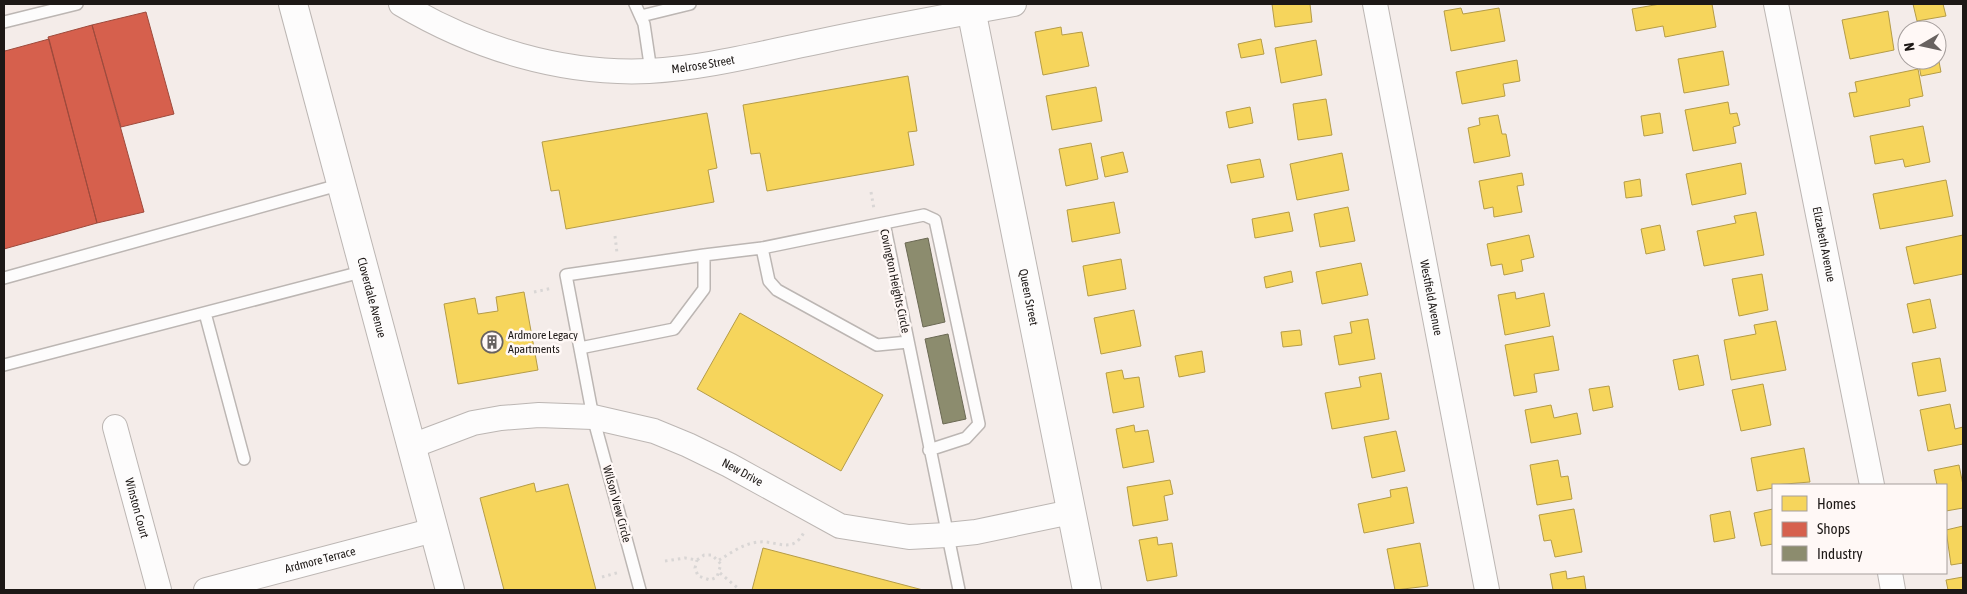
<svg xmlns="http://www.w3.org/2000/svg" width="1967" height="594" font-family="'Asap Condensed',sans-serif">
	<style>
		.homes { fill: #f6d55c; stroke: #b59c47 }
		.shops { fill: #d6604d; stroke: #9e4a3c }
		.industry { fill: #8c8c6e; stroke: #6b6954 }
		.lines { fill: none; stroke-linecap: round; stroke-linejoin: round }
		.service-casing { stroke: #bcb6b3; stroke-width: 14 }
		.minor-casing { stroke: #bcb6b3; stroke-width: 26 }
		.tertiary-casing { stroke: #bcb6b3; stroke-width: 30 }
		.path { stroke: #d9d6d5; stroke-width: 3; stroke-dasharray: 2.5 4; stroke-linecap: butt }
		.service { stroke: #fdfcfc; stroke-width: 11 }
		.minor { stroke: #fdfcfc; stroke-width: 24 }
		.tertiary { stroke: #fdfcfc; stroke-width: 28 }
		.labels { text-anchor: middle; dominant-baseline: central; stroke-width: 5; stroke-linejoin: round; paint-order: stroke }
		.street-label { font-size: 12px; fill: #1d1816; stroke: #fff8f6 }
		.poi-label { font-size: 12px; fill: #1d1816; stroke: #fff8f6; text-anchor: start }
	</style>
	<rect width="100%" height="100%" fill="#f4ece9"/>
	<path class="homes" d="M1272 4H1310L1312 22 1275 27Z
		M1660 4H1712L1716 27 1665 37 1663 26 1636 31 1632 9Z
		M1913 4H1943L1946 16 1917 21Z
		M1461 8 1463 14 1499 8 1505 41 1451 51 1444 11Z
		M1888 11 1894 50 1850 59 1842 20Z
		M1061 27 1062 35 1082 32 1089 66 1043 75 1035 32Z
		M1261 39 1264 54 1241 58 1238 44Z
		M1316 40 1322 75 1281 83 1275 48Z
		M1723 51 1729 85 1684 93 1678 59Z
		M1937 51 1941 72 1921 76 1918 60H1937Z
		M1517 60 1520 81 1503 84 1505 96 1462 104 1456 72Z
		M1918 69 1923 96 1909 99 1910 106 1854 117 1849 93 1857 92 1855 82Z
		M908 76 917 131 908 132 914 165 767 191 760 153 751 154 743 105Z
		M1096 87 1102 121 1052 130 1046 96Z
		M1326 99 1332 135 1298 140 1293 104Z
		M1728 102 1730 114 1737 113 1740 125 1733 127 1736 143 1693 151 1685 110Z
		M1250 107 1253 123 1229 128 1226 112Z
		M707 113 717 168 708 170 714 202 566 229 559 190 551 191 542 142Z
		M1660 113 1663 133 1644 136 1641 116Z
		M1498 115 1502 134H1506L1510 156 1474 163 1468 128 1480 125 1479 118Z
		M1923 126 1930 162 1905 167 1903 159 1875 164 1870 136Z
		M1091 143 1098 179 1066 186 1059 149Z
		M1123 152 1128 172 1105 177 1101 157Z
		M1342 153 1349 190 1297 200 1290 164Z
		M1260 159 1264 177 1231 183 1227 165Z
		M1741 163 1746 194 1692 205 1686 174Z
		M1522 173 1524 185 1517 186 1522 212 1494 217 1493 207 1484 209 1479 181Z
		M1640 179 1642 196 1626 198 1624 182Z
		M1946 180 1953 216 1880 229 1873 194Z
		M1114 202 1120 233 1072 242 1067 210Z
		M1348 207 1355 241 1320 247 1314 214Z
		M1289 212 1293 231 1255 238 1252 219Z
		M1756 212 1764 255 1704 266 1697 231 1736 223 1734 216Z
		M1660 225 1665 250 1646 254 1641 229Z
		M1529 235 1534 257 1521 260 1523 271 1504 275 1502 264 1491 266 1487 244Z
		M1963 235V274L1914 284 1906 247Z
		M1121 259 1126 289 1088 296 1083 266Z
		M1361 263 1368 295 1322 304 1316 272Z
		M1291 271 1293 282 1266 288 1264 277Z
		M1762 274 1768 310 1739 316 1732 279Z
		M524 292 538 370 458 384 444 304 475 298 478 314 498 311 496 297Z
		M1515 292 1516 299 1544 293 1550 326 1505 335 1498 295Z
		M1930 299 1936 328 1913 333 1907 304Z
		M1134 310 1141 346 1101 354 1094 318Z
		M740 313 883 395 841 471 697 389Z
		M1368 319 1375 359 1339 365 1334 336 1352 333 1350 322Z
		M1776 321 1786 370 1731 380 1724 340 1756 334 1754 325Z
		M1300 330 1302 345 1283 347 1281 332Z
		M1553 336 1559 370 1534 374 1537 392 1514 396 1505 345Z
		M1202 351 1205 372 1179 377 1175 356Z
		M1698 355 1704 385 1679 390 1673 360Z
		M1940 358 1946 391 1918 396 1912 363Z
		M1122 370 1124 379 1139 377 1144 407 1113 413 1106 373Z
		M1381 373 1389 419 1332 429 1325 393 1361 387 1359 377Z
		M1763 384 1771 425 1741 431 1732 390Z
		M1609 386 1613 407 1593 411 1589 389Z
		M1950 404 1955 429 1963 427V444L1928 451 1920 410Z
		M1551 405 1554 418 1577 413 1581 434 1531 443 1525 410Z
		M1134 425 1135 432 1148 430 1154 462 1123 468 1116 429Z
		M1396 431 1405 471 1372 478 1364 437Z
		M1804 448 1810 482 1773 485V488L1757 491 1751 458Z
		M1558 460 1561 477 1568 476 1572 499 1537 505 1530 465Z
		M1959 465 1963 485V508L1946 511V485H1937L1934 470Z
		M1170 480 1173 494 1164 496 1168 520 1133 526 1127 487Z
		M534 483 536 492 568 484 596 590H504L480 498Z
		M1407 487 1414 523 1364 533 1358 504 1391 497 1390 490Z
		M1574 509 1582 552 1555 557 1551 540 1544 541 1539 515Z
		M1773 509V544L1761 546 1754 513Z
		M1730 511 1735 538 1714 542 1710 515Z
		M1963 526V563L1951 565 1946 530Z
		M1157 537 1158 545 1172 543 1177 576 1147 581 1139 540Z
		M1420 543 1428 586 1395 590 1387 549Z
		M763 548 923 590H752Z
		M1566 571 1567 579 1584 576 1586 590H1553L1550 574Z
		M1963 577V590H1948L1946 580Z"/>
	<path class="shops" d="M146 12 174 114 121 127 92 25Z
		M92 25 144 212 97 223 48 37Z
		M49 39 97 223 4 249V48L5 51Z"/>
	<path class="industry" d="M928 238 945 322 923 327 905 243Z
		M948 334 966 419 943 424 925 339Z"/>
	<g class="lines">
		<g class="service-casing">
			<path id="service" d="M635 4 644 24 651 71
				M641 16 690 4
				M4 22 77 4
				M884 223 924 215 935 220 979 424 966 438 929 450
				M762 248 769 281 777 290 877 345 908 342
				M704 255 762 248 884 223 959 590
				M4 278 342 184
				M205 313 244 459
				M580 348 674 329 704 289V255L566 275 593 417 640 590
				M4 365 365 271"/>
		</g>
		<g class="minor-casing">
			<g id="minor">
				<path id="s1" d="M401 4C475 48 562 75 649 71 706 68 762 53 817 42 882 28 948 16 1014 4"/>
				<path id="s2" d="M1375 4 1487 590"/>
				<path id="s3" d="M1776 4 1872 485"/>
				<path id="s4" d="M115 427 159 590"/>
				<path id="s5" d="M412 446 473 423 501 418 539 415 593 417 654 431 688 445 729 465 840 526 909 537 947 535 976 532 1071 512"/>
				<path d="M1890 573 1893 590"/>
				<path id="s6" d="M206 590 434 530"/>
			</g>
		</g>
		<g class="tertiary-casing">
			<g id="tertiary">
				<path id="s7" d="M293 4 450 590"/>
				<path id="s8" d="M970 4 1087 590"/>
			</g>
		</g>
		<path class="path" d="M871 192 874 209
			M615 236 617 253
			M534 292 553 288
			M719 560C731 553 744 543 759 542 776 540 793 555 804 532
			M665 561 685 558 697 560 704 555H712L721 564 717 577 710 580 698 576 695 568 697 560
			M720 573 740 590
			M602 577 620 572"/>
		<use href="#service" class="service"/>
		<use href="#minor" class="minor"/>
		<use href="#tertiary" class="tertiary"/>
	</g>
	<defs>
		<g id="building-ring" transform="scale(1.125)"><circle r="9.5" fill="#fff8f6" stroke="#686260" stroke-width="1.5"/><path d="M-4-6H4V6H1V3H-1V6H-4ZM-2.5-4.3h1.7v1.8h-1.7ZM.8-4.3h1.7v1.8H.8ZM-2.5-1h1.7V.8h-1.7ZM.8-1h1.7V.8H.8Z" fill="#686260"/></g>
	</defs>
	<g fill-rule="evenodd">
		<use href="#building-ring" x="492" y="342"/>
	</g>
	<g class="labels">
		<g class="street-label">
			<text stroke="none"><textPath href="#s1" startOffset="315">Melrose Street</textPath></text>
			<text stroke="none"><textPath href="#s3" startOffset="245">Elizabeth Avenue</textPath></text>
			<text transform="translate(895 281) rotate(78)">Covington Heights Circle</text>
			<text stroke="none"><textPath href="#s7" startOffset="304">Cloverdale Avenue</textPath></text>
			<text stroke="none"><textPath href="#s8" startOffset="299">Queen Street</textPath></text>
			<text stroke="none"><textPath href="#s2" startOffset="299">Westfield Avenue</textPath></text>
			<text stroke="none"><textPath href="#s5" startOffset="346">New Drive</textPath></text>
			<text transform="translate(617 504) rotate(75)">Wilson View Circle</text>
			<text stroke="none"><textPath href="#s4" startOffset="84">Winston Court</textPath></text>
			<text stroke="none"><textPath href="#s6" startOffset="118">Ardmore Terrace</textPath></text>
		</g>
		<g class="poi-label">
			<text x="508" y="335">Ardmore Legacy<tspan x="508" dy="14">Apartments</tspan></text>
		</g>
	</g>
	<rect width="1967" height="594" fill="none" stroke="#1d1816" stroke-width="10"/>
	<rect x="1772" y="484" width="175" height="90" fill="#fff8f6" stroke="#a59e9c"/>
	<rect x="1782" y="496" width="25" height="15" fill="#f6d55c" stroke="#a59e9c"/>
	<text x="1817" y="509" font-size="15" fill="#1d1816">Homes</text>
	<rect x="1782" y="522" width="25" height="15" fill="#d6604d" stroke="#a59e9c"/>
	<text x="1817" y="534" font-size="15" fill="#1d1816">Shops</text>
	<rect x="1782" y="546" width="25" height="15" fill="#8c8c6e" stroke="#a59e9c"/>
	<text x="1817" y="559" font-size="15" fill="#1d1816">Industry</text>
	<g transform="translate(1922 45) rotate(261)"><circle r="24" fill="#fff8f6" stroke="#a59e9c"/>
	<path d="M0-4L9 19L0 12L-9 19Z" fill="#686260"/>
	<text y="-8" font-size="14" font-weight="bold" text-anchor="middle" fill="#1d1816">N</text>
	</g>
</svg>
